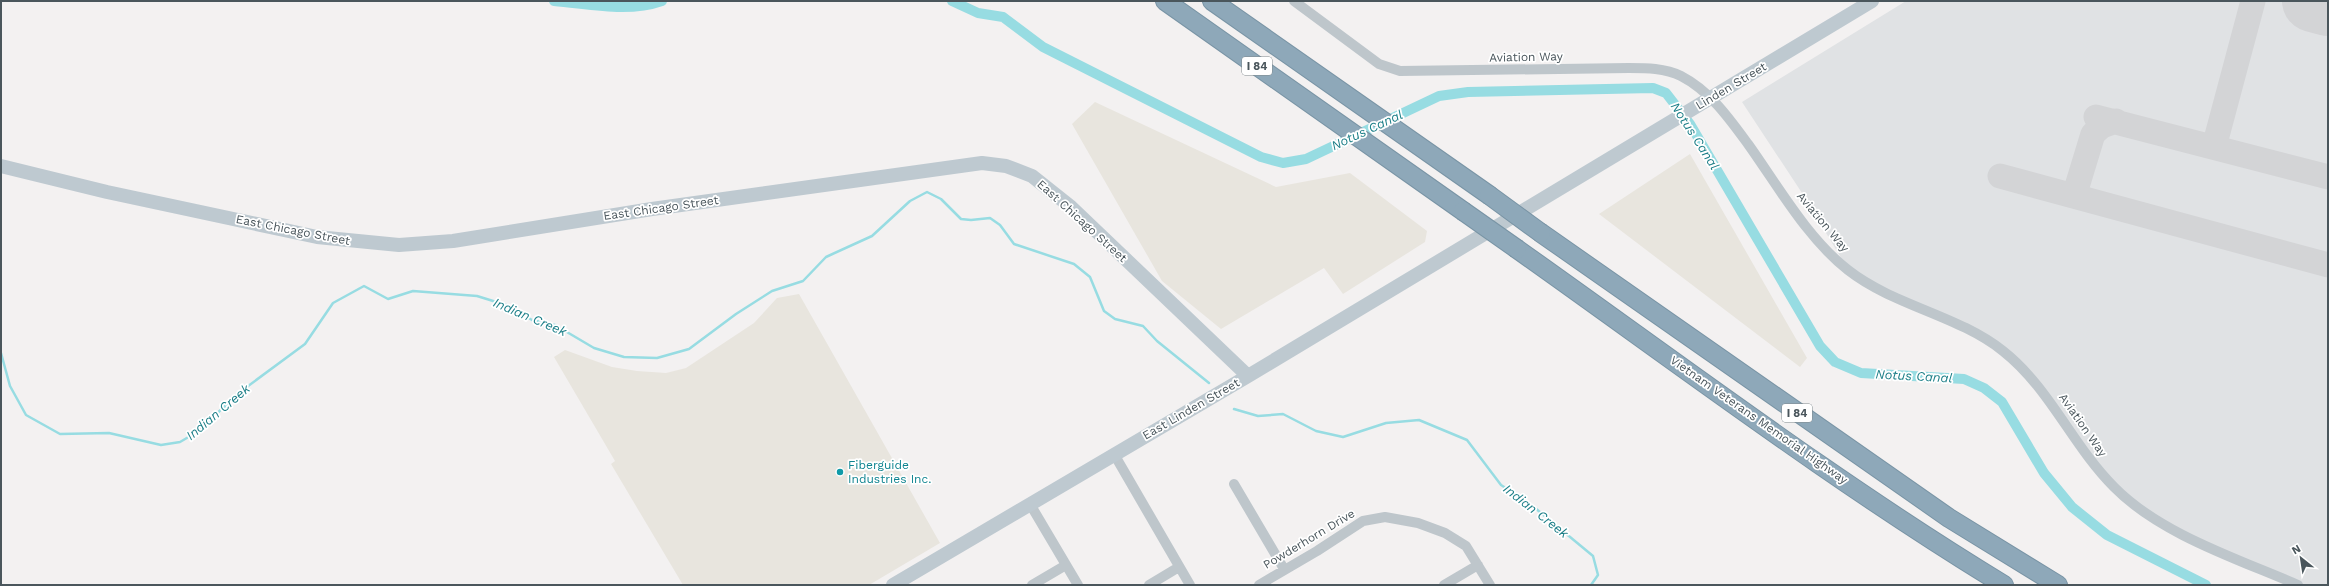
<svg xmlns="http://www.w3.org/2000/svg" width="2329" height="586" font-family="'Work Sans',sans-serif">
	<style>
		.commercial { fill: #e8e5de }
		.airport { fill: #e0e2e4 }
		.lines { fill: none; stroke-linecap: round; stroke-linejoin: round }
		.stream { stroke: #97dce2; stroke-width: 2.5 }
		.canal { stroke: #97dce2; stroke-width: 10 }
		.taxiway { stroke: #d3d4d6; stroke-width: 25 }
		.runway { stroke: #d3d4d6; stroke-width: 62 }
		.highway-casing { stroke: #7994a5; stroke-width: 20 }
		.street { stroke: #bec6cb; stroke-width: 10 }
		.secondary { stroke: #bec9d0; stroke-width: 14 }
		.highway { stroke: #8ea8b9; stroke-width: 18 }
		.highway-bridge-casing { stroke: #7994a5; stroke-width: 20; stroke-linecap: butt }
		.highway-bridge { stroke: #8ea8b9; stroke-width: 18 }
		.culture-dot { fill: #0f9aa8; stroke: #fff; stroke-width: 1.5 }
		.labels { text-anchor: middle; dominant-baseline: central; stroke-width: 3.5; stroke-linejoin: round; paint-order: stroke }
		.shield { fill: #fff; stroke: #80898d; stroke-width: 1 }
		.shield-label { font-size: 11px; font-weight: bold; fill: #4a565c }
		.street-label { font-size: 12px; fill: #4a565c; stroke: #fff }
		.culture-label { font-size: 12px; fill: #0d838f; stroke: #fff; text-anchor: start }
		.water-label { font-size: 13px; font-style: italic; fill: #1b7e87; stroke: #fff }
	</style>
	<rect width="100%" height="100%" fill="#f3f1f1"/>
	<path class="commercial" d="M1095 102 1276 187 1350 173 1427 231 1425 242 1343 294 1324 268 1221 329 1162 281 1072 124Z
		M1690 154 1807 358 1800 367 1599 214Z
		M799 294 940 543 869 585H683L611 464 615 461 554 357 565 350 612 367 637 371 666 373 686 368 754 323 777 298Z"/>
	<path class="airport" d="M1906 1H2328V585H2298L2178 532 2133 504 2003 350 1849 271 1802 193 1742 102Z"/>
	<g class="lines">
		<path class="stream" d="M1 353 10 386 26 415 60 434 109 433 161 445 180 442 197 432 240 392 305 344 333 303 364 286 388 299 413 291 477 296 506 305 532 320 555 325 594 348 624 357 657 358 689 349 736 314 772 291 803 281 826 257 872 236 910 201 927 192 941 199 961 219 971 220 990 218 1000 225 1014 244 1074 264 1090 277 1104 311 1115 319 1143 326 1157 341 1209 383
			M1234 409 1258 416 1283 414 1316 431 1343 437 1386 423 1419 420 1467 440 1501 485 1529 503 1593 556 1598 575 1591 585"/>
		<path class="canal" d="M554 1C590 4 628 13 662 1
			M952 1 978 13 1003 17 1043 47 1261 157 1283 163 1306 159 1439 96 1468 92 1653 88 1666 93 1690 124 1820 346 1835 362 1861 373 1964 379 1984 388 2002 402 2044 473 2072 507 2107 535 2206 585"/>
		<path class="taxiway" d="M2096 117 2328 177
			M2214 147 2253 1
			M2000 176 2328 265
			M2075 193 2093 134 2102 126 2116 121"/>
		<path class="runway" d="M2313 1 2328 5"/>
		<g class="highway-casing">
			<path id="highway" d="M1165 1 1463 211
				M1212 1 1489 195
				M1541 233 1949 518 2058 585
				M1517 249C1678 363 1836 483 2004 585"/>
		</g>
		<path class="street" d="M1294 1 1379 64 1400 71 1629 68C1646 68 1665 68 1681 76 1710 91 1729 118 1748 144 1778 186 1807 238 1848 270 1894 306 1958 315 2003 351 2050 388 2072 445 2114 487 2160 534 2238 559 2298 585
			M1114 454 1190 585
			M1234 484 1284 569
			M1030 504 1078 585
			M1032 585 1066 565
			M1149 585 1179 567
			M1259 585 1317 551 1363 521 1385 517 1418 523 1445 533 1466 546 1490 585
			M1444 585 1478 565"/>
		<path class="secondary" d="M1 166 107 192 317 237 399 245 453 241 652 209 982 163 1006 166 1032 176 1071 207 1248 376
			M893 585 1248 376 1872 1"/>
		<use href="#highway" class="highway"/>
		<g class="highway-bridge-casing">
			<path id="highway-bridge" d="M1489 195 1541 233
				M1463 211 1517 249"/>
		</g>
		<use href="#highway-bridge" class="highway-bridge"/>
	</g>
	<circle class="culture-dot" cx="840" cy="472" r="4"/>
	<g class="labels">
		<g class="shield">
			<rect x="1242" y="57" width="30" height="18" rx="3"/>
			<rect x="1782" y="404" width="30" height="18" rx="3"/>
		</g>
		<g class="shield-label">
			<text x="1257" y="66">I 84</text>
			<text x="1797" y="413">I 84</text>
		</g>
		<g class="street-label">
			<text transform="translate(1526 57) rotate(-1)">Aviation Way</text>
			<text transform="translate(1731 86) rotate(-31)">Linden Street</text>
			<text transform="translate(661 208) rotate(-8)">East Chicago Street</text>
			<text transform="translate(1082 221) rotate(42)">East Chicago Street</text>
			<text transform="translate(1823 222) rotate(50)">Aviation Way</text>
			<text transform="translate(293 230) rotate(11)">East Chicago Street</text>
			<text transform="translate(1191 409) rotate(-30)">East Linden Street</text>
			<text transform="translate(1759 420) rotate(35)">Vietnam Veterans Memorial Highway</text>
			<text transform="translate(2083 425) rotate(55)">Aviation Way</text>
			<text transform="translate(1309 539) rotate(-31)">Powderhorn Drive</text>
		</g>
		<g class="culture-label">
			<text x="848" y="465">Fiberguide<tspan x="848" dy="14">Industries Inc.</tspan></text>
		</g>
		<g class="water-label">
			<text transform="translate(1367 130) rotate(-25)">Notus Canal</text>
			<text transform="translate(1695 136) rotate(57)">Notus Canal</text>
			<text transform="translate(530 317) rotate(23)">Indian Creek</text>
			<text transform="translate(1914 376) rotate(3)">Notus Canal</text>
			<text transform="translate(218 412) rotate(-40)">Indian Creek</text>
			<text transform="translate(1536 511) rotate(38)">Indian Creek</text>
		</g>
	</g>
	<rect width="2329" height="586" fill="none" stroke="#4a565c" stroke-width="4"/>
	<g transform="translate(2301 558) rotate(330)" stroke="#ffffff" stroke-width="3" paint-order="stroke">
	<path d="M0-3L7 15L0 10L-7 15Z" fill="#4a565c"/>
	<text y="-6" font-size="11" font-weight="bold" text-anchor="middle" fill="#4a565c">N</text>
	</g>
</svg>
